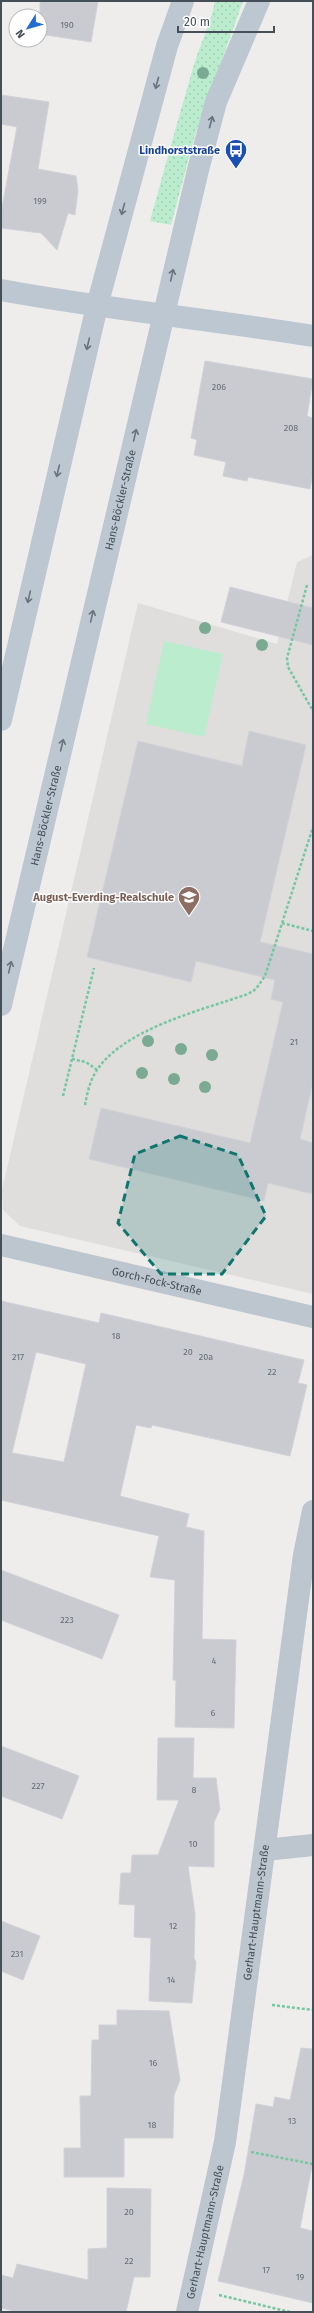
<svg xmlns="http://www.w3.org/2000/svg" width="314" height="2313" font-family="'Fira Sans',sans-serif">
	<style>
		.education { fill: #e0dddd }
		.grass { fill: url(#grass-dots) }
		.green { fill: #bbecce }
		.building { fill: #c9cbd1; stroke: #d0d2d7; fill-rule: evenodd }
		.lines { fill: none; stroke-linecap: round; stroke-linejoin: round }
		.path { stroke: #74c89f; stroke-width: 2.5; stroke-dasharray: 3 2; stroke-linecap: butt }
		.street { stroke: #bdc6ce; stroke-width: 22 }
		.secondary { stroke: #bdc7d2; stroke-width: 22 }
		.tree { fill: #7aab92 }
		.oneway { stroke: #69737d }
		.marked { fill: #0f766e; fill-opacity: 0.2; stroke: #0f766e; stroke-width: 3; stroke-dasharray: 8 5; stroke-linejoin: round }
		.labels { text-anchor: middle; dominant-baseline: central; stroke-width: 3; stroke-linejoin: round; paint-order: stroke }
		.number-label { font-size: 9px; fill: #666e76 }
		.transit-label { font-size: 11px; font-weight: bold; fill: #164399; stroke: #fff; text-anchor: end }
		.street-label { font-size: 11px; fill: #454f58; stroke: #fff }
		.education-label { font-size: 11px; font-weight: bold; fill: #785e54; stroke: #fff; text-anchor: end }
	</style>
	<defs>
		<pattern id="grass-dots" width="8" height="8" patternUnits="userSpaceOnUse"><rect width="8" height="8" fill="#bbecce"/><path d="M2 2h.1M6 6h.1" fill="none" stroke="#a2ccb3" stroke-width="1.8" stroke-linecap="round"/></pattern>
	</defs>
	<rect width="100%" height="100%" fill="#efecec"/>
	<path class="education" d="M313 555V1294L20 1226 3 1210 2 1190 138 603 277 644 297 562Z"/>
	<path class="grass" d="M215 1H243L195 135 171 225 150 221C164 170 178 119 193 68 199 46 211 24 215 1Z"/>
	<path class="green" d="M164 641 223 654 204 737 146 724Z"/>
	<path class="building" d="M40 1H98L91 42 40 34Z
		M1 95 49 102 38 169 76 176 78 190 75 215 68 213 57 250 41 233 1 228V213L17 127 1 124Z
		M205 361 313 379 307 416 313 418V473L310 489 248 477 247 481 223 476 226 462 194 455 197 440 191 438Z
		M230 587 313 608V645L221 622Z
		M249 731 306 745 260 942 313 954V1082L300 1139 313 1143V1194L268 1183 264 1201 89 1159 101 1108 250 1143 283 1002 271 999 275 980 196 961 191 982 87 957 138 741 242 766Z
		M1 1301 99 1323 101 1313 304 1360 298 1383 307 1385 290 1456 152 1425 151 1428 136 1425 120 1496 189 1514 186 1527 204 1531 202 1639 236 1640 234 1728 175 1727 176 1680H173L175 1580 150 1577 159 1536 1 1500ZM36 1352 86 1364 64 1462 12 1453Z
		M1 1570 119 1615 102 1659 1 1620Z
		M158 1738H194L193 1778H216L220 1809 214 1822V1867L188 1866 195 1914 194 1958 196 1962 192 2003 149 2001 151 1938 134 1937 135 1905 119 1904 121 1873H131L132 1855H158L179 1800H157Z
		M1 1746 79 1776 62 1819 1 1796Z
		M1 1921 40 1936 23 1980 1 1971Z
		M117 2010 169 2011 180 2080 174 2095 173 2138H124V2177H64V2148H81L80 2096H91L92 2040H99V2025H117Z
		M301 2048 313 2049V2161L300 2228 313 2231V2303L218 2281 244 2175 256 2104 273 2107 275 2097 290 2100Z
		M107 2188 151 2189 150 2277H134L126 2312H18L1 2308V2275L13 2278 17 2264 88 2280V2249L107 2248Z"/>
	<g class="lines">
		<path class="path" d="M307 585 287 658 288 667 313 711
			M282 923 313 931
			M72 1059 86 1062 97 1070
			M63 1096 94 968
			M85 1105C87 1095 89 1084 94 1075 118 1030 202 1010 248 994L256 989 265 976 313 827
			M272 2005 313 2010
			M251 2152 313 2164
			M219 2295 290 2312"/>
		<g class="street">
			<path id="s1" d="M1 1245 313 1317"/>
			<path d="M265 1850 313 1845"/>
			<path id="s2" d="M187 2312 225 2142 304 1555 313 1511"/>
		</g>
		<g class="secondary">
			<path d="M1 290C104 309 209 319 313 336"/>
			<path d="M1 720 97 306 167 46 183 1"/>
			<path id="s3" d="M1 1005 198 170 216 102 259 1"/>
		</g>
	</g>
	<g class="tree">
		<circle cx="203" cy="73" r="6"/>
		<circle cx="205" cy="628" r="6"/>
		<circle cx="262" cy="645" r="6"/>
		<circle cx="148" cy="1041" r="6"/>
		<circle cx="181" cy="1049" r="6"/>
		<circle cx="212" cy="1055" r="6"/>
		<circle cx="142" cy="1073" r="6"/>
		<circle cx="174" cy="1079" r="6"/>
		<circle cx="205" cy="1087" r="6"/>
	</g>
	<defs><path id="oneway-shaft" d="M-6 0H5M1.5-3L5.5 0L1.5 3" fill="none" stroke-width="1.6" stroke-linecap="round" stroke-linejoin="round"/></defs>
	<g class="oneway">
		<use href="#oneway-shaft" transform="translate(157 83) rotate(105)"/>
		<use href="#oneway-shaft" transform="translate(211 122) rotate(-75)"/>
		<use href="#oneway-shaft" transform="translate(123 209) rotate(105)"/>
		<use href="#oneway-shaft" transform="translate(172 275) rotate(-77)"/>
		<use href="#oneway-shaft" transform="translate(88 344) rotate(103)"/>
		<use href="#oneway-shaft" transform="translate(135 435) rotate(-77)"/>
		<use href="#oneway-shaft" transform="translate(58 471) rotate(103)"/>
		<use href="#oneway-shaft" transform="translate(29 597) rotate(103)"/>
		<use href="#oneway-shaft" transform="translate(92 616) rotate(-77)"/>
		<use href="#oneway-shaft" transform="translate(62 745) rotate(-77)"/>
		<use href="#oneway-shaft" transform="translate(10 967) rotate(-77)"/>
	</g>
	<path class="marked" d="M180 1136 238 1155 266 1216 222 1274H161L118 1223 135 1154Z"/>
	<defs>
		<g id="bus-pin" transform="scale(1.15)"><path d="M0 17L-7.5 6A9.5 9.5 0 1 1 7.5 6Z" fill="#1a4fb4" stroke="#fff"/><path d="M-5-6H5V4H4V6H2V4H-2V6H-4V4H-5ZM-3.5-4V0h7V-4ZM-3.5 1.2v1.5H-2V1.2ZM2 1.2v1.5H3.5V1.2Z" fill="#fff"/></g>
		<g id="school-pin" transform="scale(1.15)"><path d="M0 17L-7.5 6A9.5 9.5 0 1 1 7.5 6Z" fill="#8d6e63" stroke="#fff"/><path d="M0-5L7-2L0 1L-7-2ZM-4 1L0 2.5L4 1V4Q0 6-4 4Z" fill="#fff"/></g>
	</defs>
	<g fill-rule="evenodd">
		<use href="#bus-pin" x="236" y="150"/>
		<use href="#school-pin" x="189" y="897"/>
	</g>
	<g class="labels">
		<g class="number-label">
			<text x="67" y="25">190</text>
			<text x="40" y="201">199</text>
			<text x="219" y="387">206</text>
			<text x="291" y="428">208</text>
			<text x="294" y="1042">21</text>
			<text x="116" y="1336">18</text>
			<text x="188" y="1352">20</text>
			<text x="18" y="1357">217</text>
			<text x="206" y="1357">20a</text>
			<text x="272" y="1372">22</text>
			<text x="67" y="1620">223</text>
			<text x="214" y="1661">4</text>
			<text x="213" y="1713">6</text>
			<text x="38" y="1786">227</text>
			<text x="194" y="1790">8</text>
			<text x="193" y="1844">10</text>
			<text x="173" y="1926">12</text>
			<text x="17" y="1954">231</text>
			<text x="171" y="1980">14</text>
			<text x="153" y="2063">16</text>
			<text x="292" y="2121">13</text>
			<text x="152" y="2125">18</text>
			<text x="129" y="2212">20</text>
			<text x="129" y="2261">22</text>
			<text x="266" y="2270">17</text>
			<text x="300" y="2277">19</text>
		</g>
		<g class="transit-label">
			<text x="220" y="150">Lindhorststraße</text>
		</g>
		<g class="street-label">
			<text stroke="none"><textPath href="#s3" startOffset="519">Hans-Böckler-Straße</textPath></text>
			<text stroke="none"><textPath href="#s3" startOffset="195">Hans-Böckler-Straße</textPath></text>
			<text stroke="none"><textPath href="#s1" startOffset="160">Gorch-Fock-Straße</textPath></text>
			<text stroke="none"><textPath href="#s2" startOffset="406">Gerhart-Hauptmann-Straße</textPath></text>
			<text stroke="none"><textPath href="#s2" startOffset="82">Gerhart-Hauptmann-Straße</textPath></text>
		</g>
		<g class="education-label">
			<text x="174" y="897">August-Everding-Realschule</text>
		</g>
	</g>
	<rect width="314" height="2313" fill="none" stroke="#454f58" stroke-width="4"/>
	<g transform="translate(28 28) rotate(233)"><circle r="19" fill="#ffffff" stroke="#b5b9bc"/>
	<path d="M0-3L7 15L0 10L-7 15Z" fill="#206fd5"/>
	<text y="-6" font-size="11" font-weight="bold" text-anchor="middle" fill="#454f58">N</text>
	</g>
	<path d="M178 26v6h96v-6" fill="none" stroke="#454f58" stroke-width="2"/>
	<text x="184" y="26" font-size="12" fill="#454f58" stroke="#ffffff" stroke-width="3" paint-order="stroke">20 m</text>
</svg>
